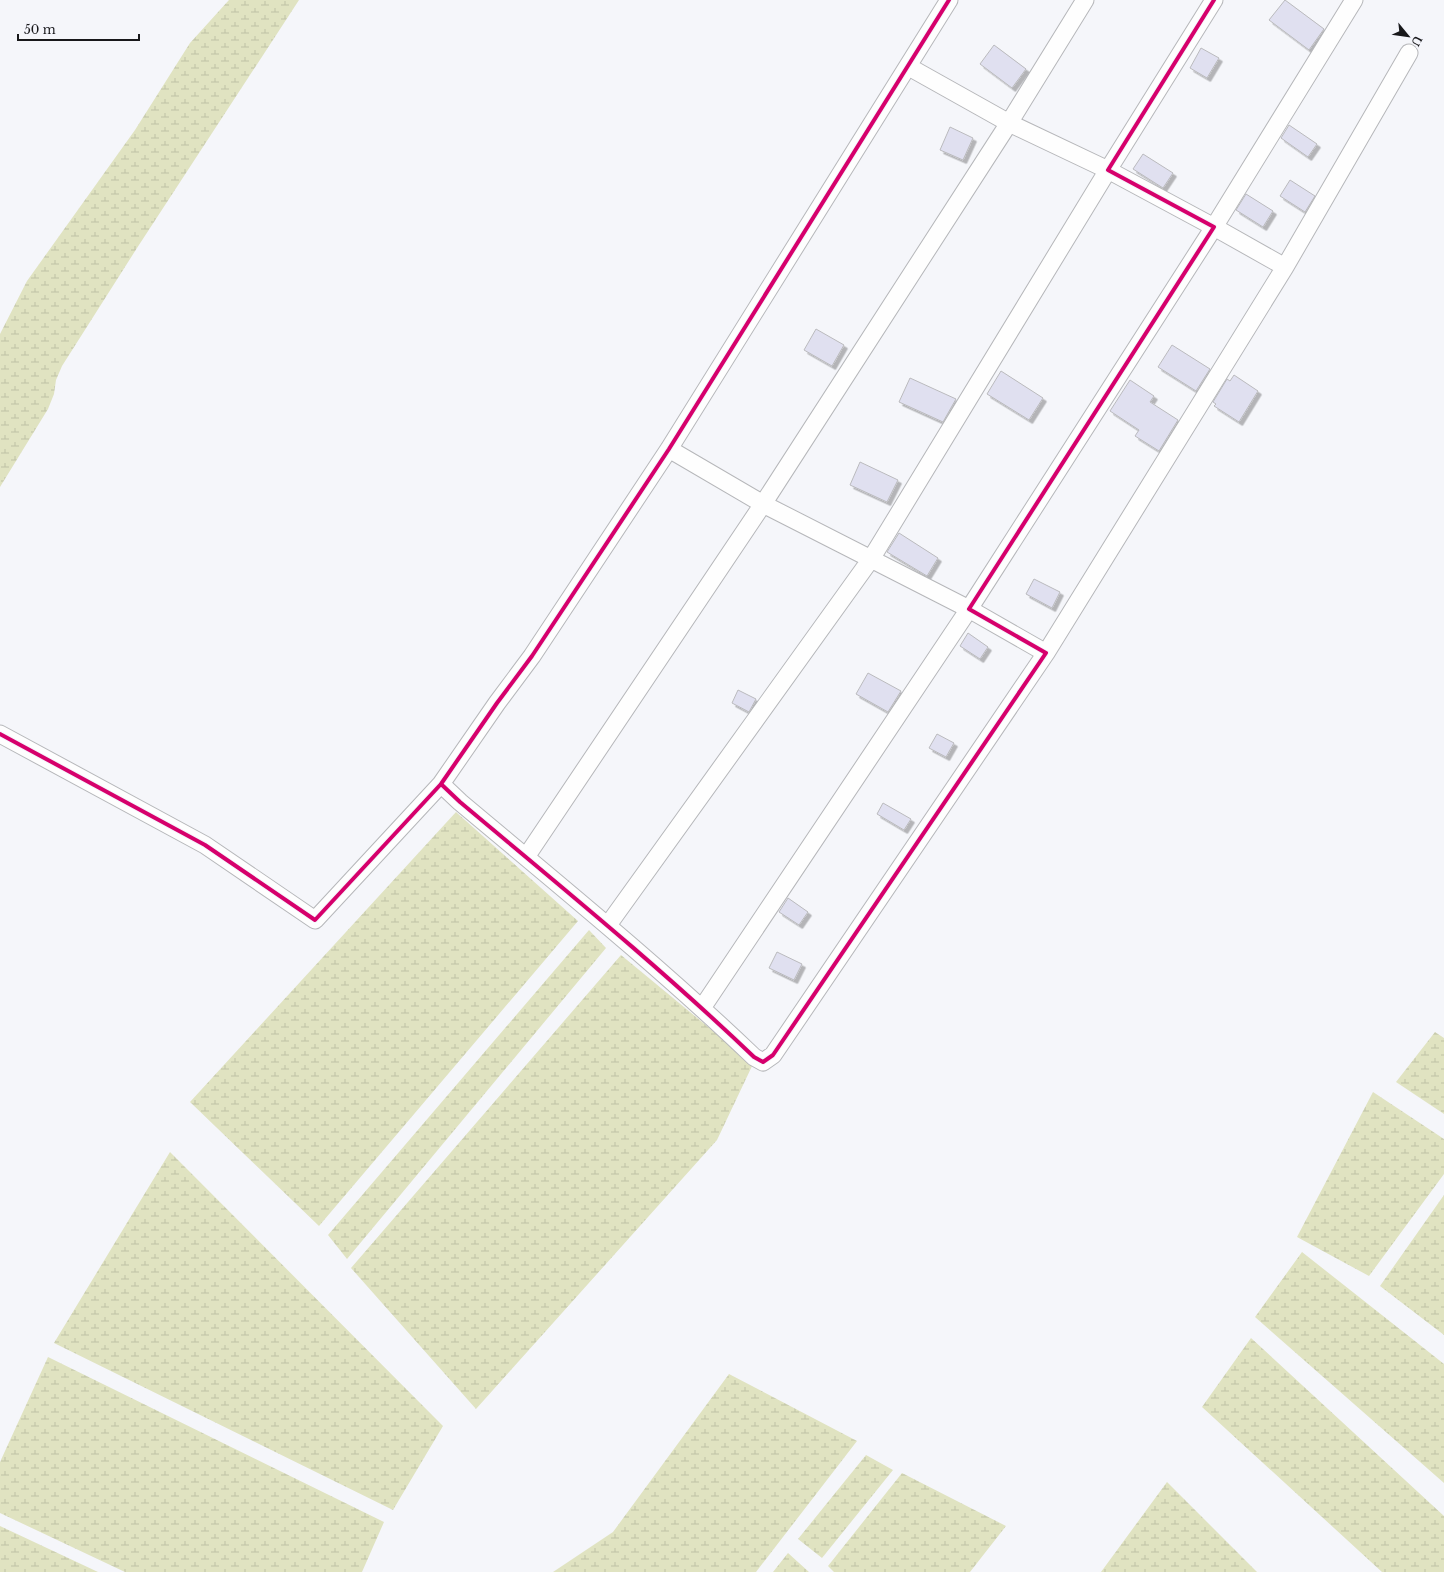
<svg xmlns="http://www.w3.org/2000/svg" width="1444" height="1572" font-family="'Libre Baskerville',serif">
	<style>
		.wetland { fill: url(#wetland-marsh) }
		.building { fill: #e0e0f0; stroke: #bababd; filter: url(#shadow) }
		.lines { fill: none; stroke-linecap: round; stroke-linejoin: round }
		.minor-casing { stroke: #b6b7ba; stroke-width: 19 }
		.minor { stroke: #fefefe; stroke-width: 17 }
		.cycleway-casing { stroke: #f4f5fb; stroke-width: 6 }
		.cycleway { stroke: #d6006c; stroke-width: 4 }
	</style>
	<defs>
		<pattern id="wetland-marsh" width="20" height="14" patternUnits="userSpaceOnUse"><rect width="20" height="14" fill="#e0e3c1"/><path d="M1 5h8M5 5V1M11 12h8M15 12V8" fill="none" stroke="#bfc2a5"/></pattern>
		<filter id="shadow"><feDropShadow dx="3.5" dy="3.5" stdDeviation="0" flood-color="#0004"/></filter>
	</defs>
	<rect width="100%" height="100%" fill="#f5f6fa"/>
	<path class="wetland" d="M229 0H299L137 248 62 366 56 380 54 394 48 409 0 487V334L27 281 135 130 190 43Z
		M456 812 578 921 319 1226 190 1102Z
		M589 930 606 948 347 1259 328 1235Z
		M621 955 753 1064 717 1140 476 1409 351 1268Z
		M1435 1032 1444 1038V1114L1396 1082Z
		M1373 1092 1444 1139V1174L1369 1276 1297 1237Z
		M170 1152 443 1426 393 1510 54 1343Z
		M1444 1195V1335L1380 1286Z
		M1302 1252 1444 1364V1483L1255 1317Z
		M1251 1338 1444 1516V1572H1382L1202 1407Z
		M48 1357 384 1522 362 1572H125L0 1513V1462Z
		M729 1374 857 1441 756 1572H553L613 1532Z
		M866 1455 893 1470 822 1558 798 1539Z
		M902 1473 1006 1526 970 1572H834L828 1566Z
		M1167 1482 1257 1572H1101Z
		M0 1526 98 1572H0Z
		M788 1553 809 1572H773Z"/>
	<path class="building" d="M1285 0 1324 29 1309 50 1269 20Z
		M994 45 1026 69 1012 88 980 64Z
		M1201 48 1219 58 1207 78 1190 68Z
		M1289 125 1317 144 1308 157 1281 138Z
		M950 127 973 138 963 160 940 150Z
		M1143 154 1173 173 1163 188 1133 169Z
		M1290 180 1315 196 1305 212 1280 196Z
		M1246 194 1273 211 1263 227 1236 210Z
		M816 329 844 345 832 366 804 350Z
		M1172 345 1210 369 1196 391 1158 367Z
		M1001 371 1043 398 1029 420 987 394Z
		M1234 375 1258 391 1239 422 1214 406 1216 404 1213 402 1227 379 1230 381Z
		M910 378 956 399 943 422 899 402Z
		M1130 380 1154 396 1150 402 1178 420 1159 451 1135 436 1139 430 1110 411Z
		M860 462 898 480 887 502 850 485Z
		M899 533 938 558 927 576 887 552Z
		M1034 579 1060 592 1052 608 1026 594Z
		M968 633 988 647 980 659 960 646Z
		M868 673 901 691 888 712 856 694Z
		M738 690 756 699 749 712 732 703Z
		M937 734 954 743 946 757 929 748Z
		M883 803 911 819 904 830 877 814Z
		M788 898 808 912 799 925 779 912Z
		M777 952 802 964 794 980 769 968Z"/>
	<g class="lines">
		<g class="minor-casing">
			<path id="minor" d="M1354 0 1214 227 1285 267 1409 53
				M1046 653 1285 267
				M0 734 205 845 315 920 441 784 497 703 532 656 669 449 949 0
				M441 784 460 802C559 885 660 967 754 1057L763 1062 773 1055 1046 653 969 609 1214 227 1108 170 1214 0
				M526 857 763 504 669 449
				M608 925 871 559 763 504 1009 123 909 67
				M702 1008 969 609 871 559 1108 170 1009 123 1085 0"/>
		</g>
		<use href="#minor" class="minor"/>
		<g class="cycleway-casing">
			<path id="cycleway" d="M0 734 205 845 315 920 441 784 497 703 532 656 669 449 949 0
				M441 784 460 802C559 885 660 967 754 1057L763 1062 773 1055 1046 653 969 609 1214 227 1108 170 1214 0"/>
		</g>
		<use href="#cycleway" class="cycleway"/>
	</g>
	<g transform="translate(1408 36) rotate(119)" stroke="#f4f5fb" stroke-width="3" paint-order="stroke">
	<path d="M0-3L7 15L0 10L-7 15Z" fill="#18181a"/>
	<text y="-6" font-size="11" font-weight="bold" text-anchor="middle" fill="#18181a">U</text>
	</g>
	<path d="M18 34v6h121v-6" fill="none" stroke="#18181a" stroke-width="2"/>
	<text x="24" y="34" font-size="12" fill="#18181a" stroke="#f4f5fb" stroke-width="3" paint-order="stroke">50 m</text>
</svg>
